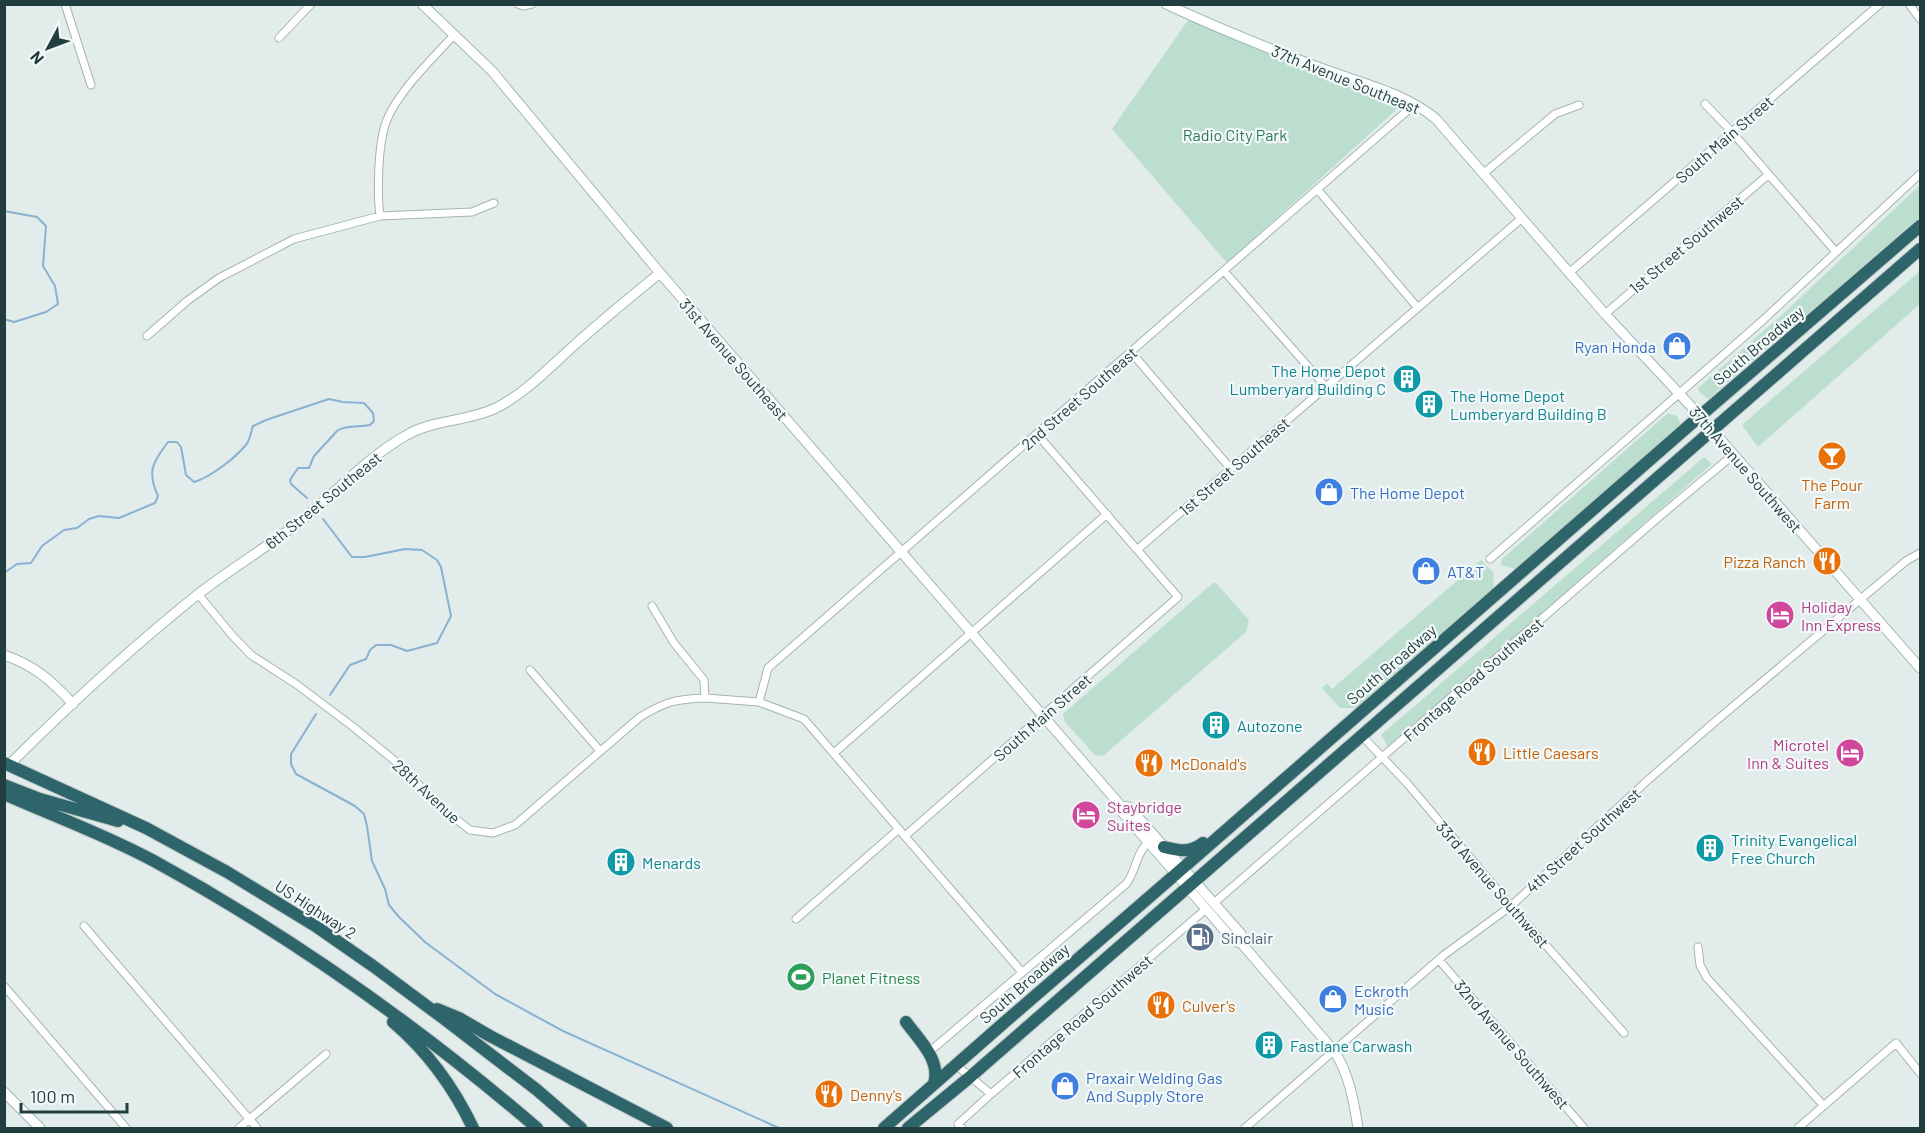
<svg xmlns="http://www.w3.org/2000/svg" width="1925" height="1133" font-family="Barlow,sans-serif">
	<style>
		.green { fill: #bbdecf }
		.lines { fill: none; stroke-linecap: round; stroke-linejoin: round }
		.stream { stroke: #8ab1d2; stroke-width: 2 }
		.street-casing { stroke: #a5b4b4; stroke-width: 9 }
		.secondary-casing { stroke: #a0b8b7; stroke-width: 11 }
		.highway-casing { stroke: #c1c9c9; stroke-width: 14 }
		.street { stroke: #fff; stroke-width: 7 }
		.secondary { stroke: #fff; stroke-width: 9 }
		.highway { stroke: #2e656a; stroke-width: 12 }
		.labels { text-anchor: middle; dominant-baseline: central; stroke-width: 4.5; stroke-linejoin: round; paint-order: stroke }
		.street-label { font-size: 16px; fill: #223d3e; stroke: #f3f9f8 }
		.park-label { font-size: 16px; fill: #2c755e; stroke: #f3f9f8 }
		.shop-label { font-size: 16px; fill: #366cbe; stroke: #f3f9f8; text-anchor: start }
		.culture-label { font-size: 16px; fill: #0d838f; stroke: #f3f9f8; text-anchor: start }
		.food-label { font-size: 16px; fill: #c56008; stroke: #f3f9f8; text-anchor: start }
		.hotel-label { font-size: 16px; fill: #b23c85; stroke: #f3f9f8; text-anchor: start }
		.service-label { font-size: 16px; fill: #4e5e75; stroke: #f3f9f8; text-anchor: start }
		.leisure-label { font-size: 16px; fill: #27864d; stroke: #f3f9f8; text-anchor: start }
	</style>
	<rect width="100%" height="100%" fill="#e2eceb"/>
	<path class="green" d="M1191 16 1240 36 1397 109 1227 263 1112 129Z
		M1920 185V217L1708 399 1700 393 1698 388 1784 313Z
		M1920 271V304L1758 447 1742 425Z
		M1668 413 1677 416 1681 425 1516 569 1501 565 1502 559Z
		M1704 457 1712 464 1388 747 1381 735Z
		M1481 560 1493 572 1494 590 1356 708H1340L1322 688 1327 683 1332 689Z
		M1213 583H1216L1249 620 1246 632 1103 756 1095 755 1065 722 1063 714Z"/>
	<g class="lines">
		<path class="stream" d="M4 211 37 217 46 226 43 266 55 286 58 304 46 312 14 322 4 319
			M323 519 352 557H365L405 549 422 550 437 560 441 567 451 616 437 643 407 651 391 645H376L370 650 366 659 350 665 330 695
			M4 573 17 564 31 563 42 546 64 530 77 528 89 519 99 516 119 518 155 503 158 496C147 472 152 463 168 442H177L181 447 186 475 194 482C211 477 235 458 246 445 250 440 251 432 253 426L266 420 329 399 343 402 364 403 373 413 374 421 370 425C360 427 347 425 338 430L314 456 309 468H298L290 480 291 484 307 498
			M316 714 291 754V764L296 774 355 806 364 814 367 826 372 861 385 889 389 905 399 917 425 942 495 994 563 1031 779 1128"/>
		<g class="street-casing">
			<path id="street" d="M65 4 91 85
				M518 4 523 6 532 4
				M1909 4 1920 19
				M279 38 311 4
				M1705 104 1732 132 1836 252
				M1484 173 1555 114 1579 105
				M1318 190 1417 307
				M380 216C377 192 378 148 385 125 395 94 433 58 455 34
				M1224 271 1326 387
				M1569 273 1880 4
				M1605 314 1768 175
				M147 336 187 301 219 278 294 239 380 216 472 212 494 203
				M1131 352 1231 469
				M1138 549 1522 218
				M1490 559 1762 321 1920 174
				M198 594 231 634 251 655 296 684 352 726 400 765 439 806 470 830 493 833 515 825 640 717C665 702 675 699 705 698
				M652 606 674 643 704 680 705 698 759 702 804 719 1021 971
				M530 670 600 751
				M759 702 768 668 1415 104
				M1362 736 1406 782 1511 906 1624 1033
				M834 753 1107 514
				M905 836 1178 597 1037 434
				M1214 903 1660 516 1733 455
				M796 919 899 829
				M84 926 257 1128
				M1698 947 1700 965 1707 978 1824 1106
				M1439 960 1584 1128
				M4 986 126 1128
				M935 1047 1126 884C1137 870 1135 855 1148 842
				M956 1065 991 1094
				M239 1128 326 1054
				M962 1128 958 1124 991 1094 1206 909
				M1245 1128 1444 955 1511 906 1648 780 1717 720 1906 561 1920 553
				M1798 1128 1896 1043 1920 1073"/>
		</g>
		<g class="secondary-casing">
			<path id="secondary" d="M422 4 492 71 660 273 1121 806 1123 813 1233 940 1242 944 1334 1051C1349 1073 1354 1102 1358 1128
				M1166 4C1217 28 1270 49 1323 69 1361 83 1405 93 1436 119L1605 314 1700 416 1920 668
				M4 655C34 665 52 681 73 704
				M9 765C68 706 131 648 197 595 229 570 264 549 297 524 333 496 365 459 405 436 433 419 467 422 496 408 524 394 547 370 570 349 599 323 629 298 660 273
				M1121 806 1129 807 1241 934 1242 944
				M4 1092 40 1128"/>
		</g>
		<g class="highway-casing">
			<path id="highway" d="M4 763 146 828 227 872 317 927 373 966 443 1018 537 1090 581 1128
				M4 785 40 799 118 821
				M4 794C54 816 106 835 154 861 291 936 418 1026 537 1128
				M1164 847C1180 851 1190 853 1203 843
				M437 1009 459 1018 490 1036 667 1128
				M393 1022C427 1051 454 1088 473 1128
				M906 1022C920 1041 941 1060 934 1084
				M884 1128 1006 1021 1176 874 1700 416 1920 226
				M908 1128 970 1077 1920 249"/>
		</g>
		<use href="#street" class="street"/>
		<use href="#secondary" class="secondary"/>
		<use href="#highway" class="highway"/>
	</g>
	<defs>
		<g id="shop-disc" transform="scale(1.5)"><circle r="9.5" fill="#3f7fe0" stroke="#f3f9f8"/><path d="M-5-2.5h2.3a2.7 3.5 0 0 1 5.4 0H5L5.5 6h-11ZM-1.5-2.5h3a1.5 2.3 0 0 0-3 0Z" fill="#fff"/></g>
		<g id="building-disc" transform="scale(1.5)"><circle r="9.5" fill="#0f9aa8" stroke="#f3f9f8"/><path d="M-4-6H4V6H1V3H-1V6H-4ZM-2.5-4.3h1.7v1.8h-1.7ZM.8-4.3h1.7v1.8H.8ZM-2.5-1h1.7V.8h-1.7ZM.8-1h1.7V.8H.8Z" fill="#fff"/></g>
		<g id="bar-disc" transform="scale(1.5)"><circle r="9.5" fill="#e8710a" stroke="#f3f9f8"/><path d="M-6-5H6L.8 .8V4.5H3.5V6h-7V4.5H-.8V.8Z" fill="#fff"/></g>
		<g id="restaurant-disc" transform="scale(1.5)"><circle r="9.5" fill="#e8710a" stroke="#f3f9f8"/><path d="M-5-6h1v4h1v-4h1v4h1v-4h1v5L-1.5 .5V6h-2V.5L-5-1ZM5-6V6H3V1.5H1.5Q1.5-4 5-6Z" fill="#fff"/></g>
		<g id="hotel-disc" transform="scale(1.5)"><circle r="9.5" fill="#d1479c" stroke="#f3f9f8"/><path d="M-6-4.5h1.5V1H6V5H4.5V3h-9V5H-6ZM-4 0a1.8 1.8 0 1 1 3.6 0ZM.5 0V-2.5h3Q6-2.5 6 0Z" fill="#fff"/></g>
		<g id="fuel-disc" transform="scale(1.5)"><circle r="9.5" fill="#5c6f8a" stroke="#f3f9f8"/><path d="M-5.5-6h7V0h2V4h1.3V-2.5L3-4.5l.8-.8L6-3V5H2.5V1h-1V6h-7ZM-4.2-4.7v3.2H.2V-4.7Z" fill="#fff"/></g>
		<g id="stadium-disc" transform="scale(1.5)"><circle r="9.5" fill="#2e9e5b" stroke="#f3f9f8"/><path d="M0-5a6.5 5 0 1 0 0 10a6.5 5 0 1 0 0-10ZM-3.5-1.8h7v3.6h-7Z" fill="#fff"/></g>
	</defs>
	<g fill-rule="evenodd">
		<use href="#shop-disc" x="1677" y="346"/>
		<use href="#building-disc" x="1407" y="379"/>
		<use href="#building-disc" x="1429" y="404"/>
		<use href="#bar-disc" x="1832" y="456"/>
		<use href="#shop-disc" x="1329" y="492"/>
		<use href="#restaurant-disc" x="1827" y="561"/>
		<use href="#shop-disc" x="1426" y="571"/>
		<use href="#hotel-disc" x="1780" y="615"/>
		<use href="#building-disc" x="1216" y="725"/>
		<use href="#restaurant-disc" x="1482" y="752"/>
		<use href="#hotel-disc" x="1850" y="753"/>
		<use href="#restaurant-disc" x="1149" y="763"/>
		<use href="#hotel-disc" x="1086" y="815"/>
		<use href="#building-disc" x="1710" y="848"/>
		<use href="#building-disc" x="621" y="862"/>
		<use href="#fuel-disc" x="1200" y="937"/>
		<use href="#stadium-disc" x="801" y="977"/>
		<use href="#shop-disc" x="1333" y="999"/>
		<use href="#restaurant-disc" x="1161" y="1005"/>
		<use href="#building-disc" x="1269" y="1045"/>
		<use href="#shop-disc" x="1065" y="1086"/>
		<use href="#restaurant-disc" x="829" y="1094"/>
	</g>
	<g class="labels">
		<g class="street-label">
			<text transform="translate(1346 79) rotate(22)">37th Avenue Southeast</text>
			<text transform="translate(1724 139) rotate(-41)">South Main Street</text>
			<text transform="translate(1686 244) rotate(-40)">1st Street Southwest</text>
			<text transform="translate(1758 345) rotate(-40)">South Broadway</text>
			<text transform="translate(734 359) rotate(49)">31st Avenue Southeast</text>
			<text transform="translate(1079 398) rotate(-41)">2nd Street Southeast</text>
			<text transform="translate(1234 466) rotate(-41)">1st Street Southeast</text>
			<text transform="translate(1746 469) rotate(49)">37th Avenue Southwest</text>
			<text transform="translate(323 500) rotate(-39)">6th Street Southeast</text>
			<text transform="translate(1391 664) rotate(-41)">South Broadway</text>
			<text transform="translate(1473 679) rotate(-41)">Frontage Road Southwest</text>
			<text transform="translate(1042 717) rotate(-41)">South Main Street</text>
			<text transform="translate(427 791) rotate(43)">28th Avenue</text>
			<text transform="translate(1583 840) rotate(-42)">4th Street Southwest</text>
			<text transform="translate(1493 884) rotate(49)">33rd Avenue Southwest</text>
			<text transform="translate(316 909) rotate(33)">US Highway 2</text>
			<text transform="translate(1024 983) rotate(-41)">South Broadway</text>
			<text transform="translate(1082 1016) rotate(-41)">Frontage Road Southwest</text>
			<text transform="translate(1512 1044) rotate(49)">32nd Avenue Southwest</text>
		</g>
		<g class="park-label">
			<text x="1235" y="134">Radio City Park</text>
		</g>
		<g class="shop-label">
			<text x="1656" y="346" text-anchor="end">Ryan Honda</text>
			<text x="1350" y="492">The Home Depot</text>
			<text x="1447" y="571">AT&amp;T</text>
			<text x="1354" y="990">Eckroth<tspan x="1354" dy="18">Music</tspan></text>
			<text x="1086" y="1077">Praxair Welding Gas<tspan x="1086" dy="18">And Supply Store</tspan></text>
		</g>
		<g class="culture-label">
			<text x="1386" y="370" text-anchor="end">The Home Depot<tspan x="1386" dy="18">Lumberyard Building C</tspan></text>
			<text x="1450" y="395">The Home Depot<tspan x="1450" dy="18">Lumberyard Building B</tspan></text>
			<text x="1237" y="725">Autozone</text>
			<text x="1731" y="839">Trinity Evangelical<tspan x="1731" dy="18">Free Church</tspan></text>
			<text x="642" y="862">Menards</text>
			<text x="1290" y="1045">Fastlane Carwash</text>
		</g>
		<g class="food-label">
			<text x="1832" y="484" text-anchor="middle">The Pour<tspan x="1832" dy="18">Farm</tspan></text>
			<text x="1806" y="561" text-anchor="end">Pizza Ranch</text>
			<text x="1503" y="752">Little Caesars</text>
			<text x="1170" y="763">McDonald's</text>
			<text x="1182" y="1005">Culver's</text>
			<text x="850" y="1094">Denny's</text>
		</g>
		<g class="hotel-label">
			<text x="1801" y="606">Holiday<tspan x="1801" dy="18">Inn Express</tspan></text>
			<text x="1829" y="744" text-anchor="end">Microtel<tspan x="1829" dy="18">Inn &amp; Suites</tspan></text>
			<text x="1107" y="806">Staybridge<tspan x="1107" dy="18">Suites</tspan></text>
		</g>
		<g class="service-label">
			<text x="1221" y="937">Sinclair</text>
		</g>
		<g class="leisure-label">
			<text x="822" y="977">Planet Fitness</text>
		</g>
	</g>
	<rect width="1925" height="1133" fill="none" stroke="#223d3e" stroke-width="12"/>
	<g transform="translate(48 48) rotate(229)" stroke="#f3f9f8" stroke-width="4.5" paint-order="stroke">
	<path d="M0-4.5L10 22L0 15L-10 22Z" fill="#223d3e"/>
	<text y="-9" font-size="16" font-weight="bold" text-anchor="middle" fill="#223d3e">N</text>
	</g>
	<path d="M21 1103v9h106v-9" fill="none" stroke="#223d3e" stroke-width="3"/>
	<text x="30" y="1103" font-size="18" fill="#223d3e" stroke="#f3f9f8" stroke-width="4.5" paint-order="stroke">100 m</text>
</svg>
